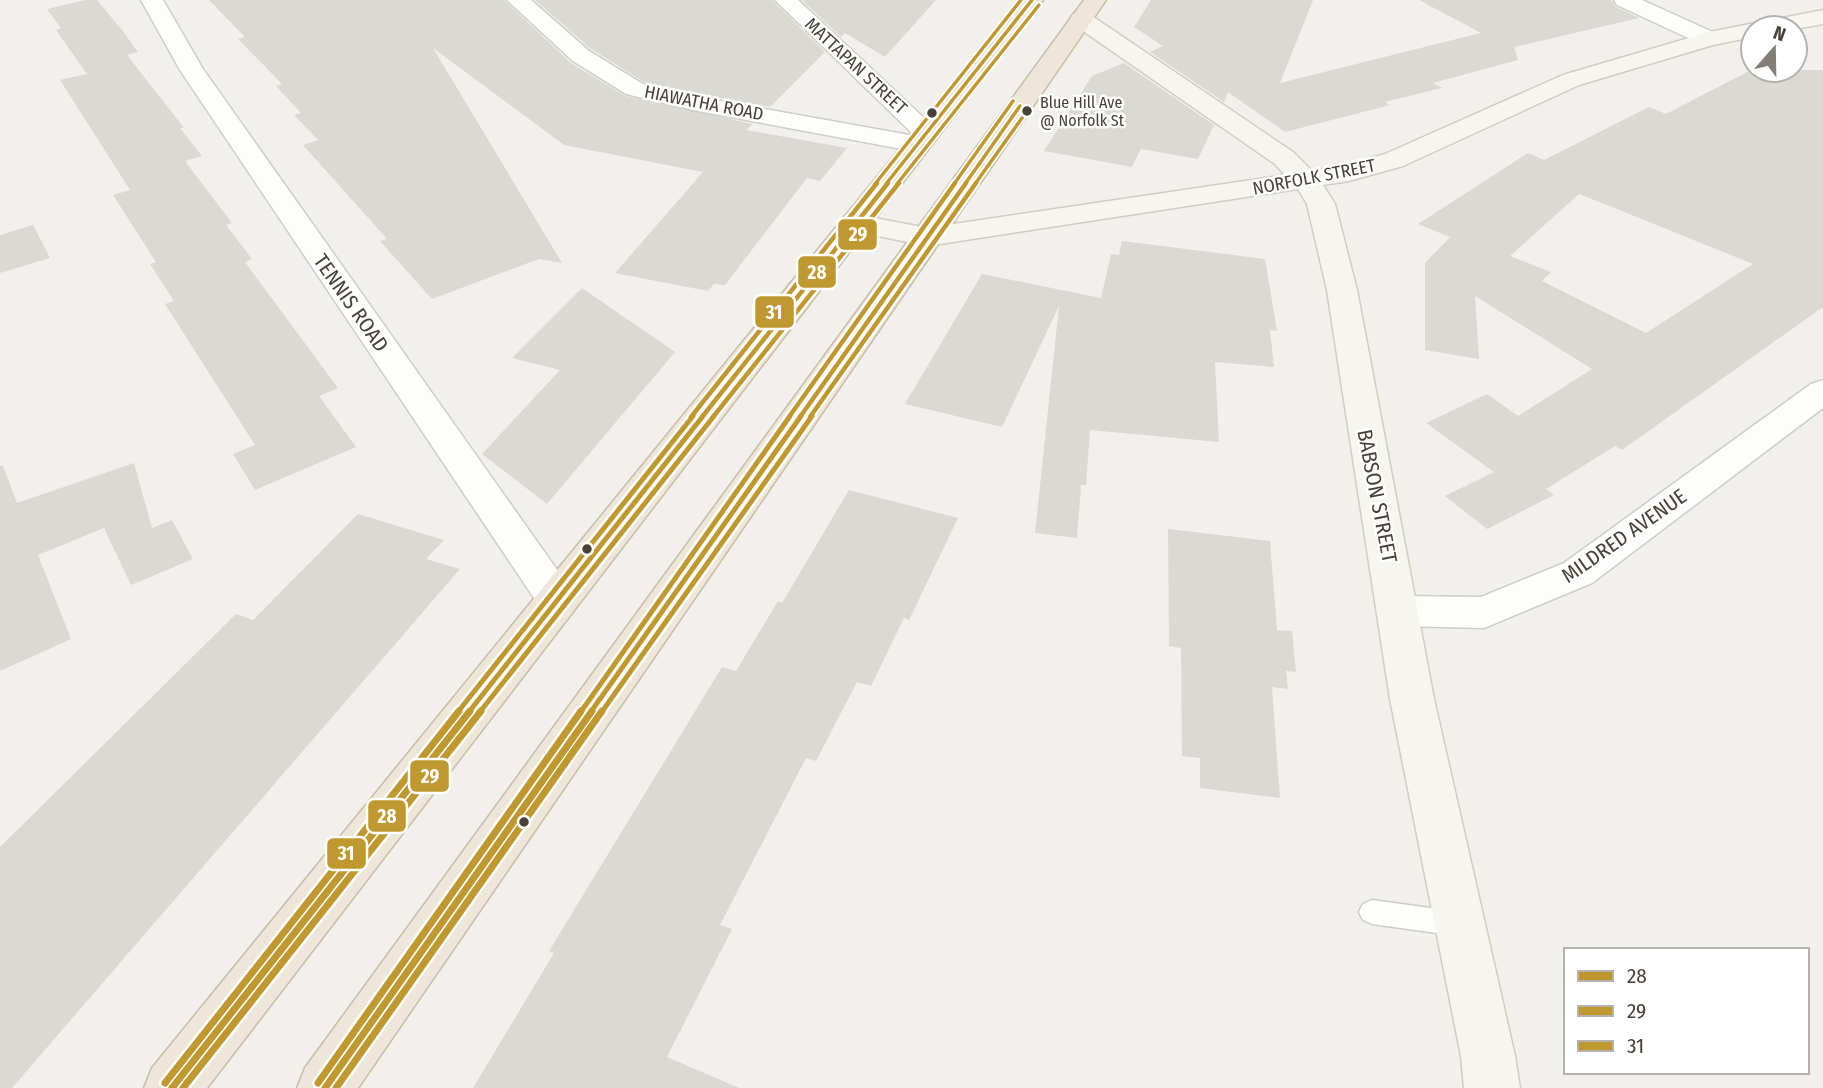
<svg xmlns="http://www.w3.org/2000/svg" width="1823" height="1088" font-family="'Fira Sans Condensed',sans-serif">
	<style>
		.building { fill: #dbd9d4; fill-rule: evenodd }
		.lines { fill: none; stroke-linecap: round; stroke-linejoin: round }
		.lane-casing { stroke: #cfcdc9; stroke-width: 3 }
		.street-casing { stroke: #cfcdc9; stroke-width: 3 }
		.secondary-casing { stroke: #d1cdc3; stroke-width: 3 }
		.highway-casing { stroke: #c9bca7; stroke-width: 3 }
		.lane { fill: #fdfdfc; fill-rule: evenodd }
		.street { fill: #fdfdfc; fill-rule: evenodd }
		.secondary { fill: #f7f5ef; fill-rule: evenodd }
		.highway { fill: #ede6d9; fill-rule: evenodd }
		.bus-1-far3-casing { stroke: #fff; stroke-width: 7 }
		.bus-1-far2-casing { stroke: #fff; stroke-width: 9 }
		.bus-1-far1-casing { stroke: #fff; stroke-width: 10 }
		.bus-1-casing { stroke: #fff; stroke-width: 12 }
		.bus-2-far3-casing { stroke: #fff; stroke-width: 7 }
		.bus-2-far2-casing { stroke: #fff; stroke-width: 9 }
		.bus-2-far1-casing { stroke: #fff; stroke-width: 10 }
		.bus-2-casing { stroke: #fff; stroke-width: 12 }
		.bus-3-far3-casing { stroke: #fff; stroke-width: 7 }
		.bus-3-far2-casing { stroke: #fff; stroke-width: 9 }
		.bus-3-far1-casing { stroke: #fff; stroke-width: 10 }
		.bus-3-casing { stroke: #fff; stroke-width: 12 }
		.bus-1-far3 { stroke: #bf9830; stroke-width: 3.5 }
		.bus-1-far2 { stroke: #bf9830; stroke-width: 4.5 }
		.bus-1-far1 { stroke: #bf9830; stroke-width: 5 }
		.bus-1 { stroke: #bf9830; stroke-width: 7 }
		.bus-2-far3 { stroke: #bf9830; stroke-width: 3.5 }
		.bus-2-far2 { stroke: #bf9830; stroke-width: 4.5 }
		.bus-2-far1 { stroke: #bf9830; stroke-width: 5 }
		.bus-2 { stroke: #bf9830; stroke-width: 7 }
		.bus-3-far3 { stroke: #bf9830; stroke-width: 3.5 }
		.bus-3-far2 { stroke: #bf9830; stroke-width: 4.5 }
		.bus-3-far1 { stroke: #bf9830; stroke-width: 5 }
		.bus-3 { stroke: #bf9830; stroke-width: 7 }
		.bus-dot { fill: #484137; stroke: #fff; stroke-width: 2.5 }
		.labels { text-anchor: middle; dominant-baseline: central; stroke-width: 5; stroke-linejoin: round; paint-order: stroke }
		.far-bus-label { font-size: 16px; fill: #484137; stroke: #fff; text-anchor: start }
		.far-street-label { font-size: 18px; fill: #484137; stroke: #fff }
		.street-label { font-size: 21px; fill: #484137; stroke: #fff }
		.line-badge { stroke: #fff; stroke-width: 2.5 }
		.badge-label { font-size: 19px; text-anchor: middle; font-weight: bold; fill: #fff }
	</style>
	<rect width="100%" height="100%" fill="#f1f0ec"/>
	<path class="building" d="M86 0H97L122 30 138 52 127 55 184 128H180L202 156 185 161 232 223 226 225 252 259 245 262 338 388 319 396 356 447 255 490 233 454 255 445 165 304 174 301 150 264 156 262 113 195 130 190 60 80 87 74 56 30 61 28 47 9Z
		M209 0H504L571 63 625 96 753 124 746 130 847 148 820 181 807 178 725 285 714 284 708 291 615 273 703 172 564 145 433 48 562 263 539 259 432 299 380 241 387 239 303 145 318 140 294 115 301 113 276 86 282 84 238 39 245 37Z
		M535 0H772L825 52 770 107 694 93 644 82 591 49Z
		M802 0H936L885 57 845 33 841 37Z
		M1151 0H1313L1280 83 1481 33 1419 0H1611L1616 7 1639 18 1514 47 1518 60 1433 83 1442 88 1385 102 1390 105 1285 132 1228 92 1224 102 1150 52 1163 46 1134 27Z
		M1124 63 1214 125 1198 159 1141 149 1132 167 1044 151 1092 76Z
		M1751 70H1823V307L1622 450 1615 446 1546 489 1554 495 1487 529 1445 496 1494 472 1426 423 1487 394 1518 416 1592 369 1475 296 1479 359 1425 350V263L1450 237 1418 224 1528 153 1544 160 1649 107 1666 114ZM1579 194 1607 205 1753 264 1646 333 1542 281 1551 272 1510 256Z
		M33 225 50 258 0 273V235Z
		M1122 241 1265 259 1277 331 1270 330 1274 367 1215 362 1219 442 1090 430 1086 485H1081L1077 538 1035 533 1059 306 1002 427 905 404 982 274 1101 298 1111 254 1119 255Z
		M582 288 675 352 547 504 482 454 560 370 512 358Z
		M134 463 152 528 172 520 193 559 131 585 104 528 38 555 71 639 0 671V466H3L17 503Z
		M849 490 958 518 909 620 904 618 871 686 857 682 816 761 806 758 720 925 732 929 667 1057 739 1088H473L554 953 549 951 722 667 736 671 778 601 782 603Z
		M358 514 444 540 426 559 460 569 12 1088H0V847L236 614 253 620Z
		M1168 529 1270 541 1277 630 1292 631 1296 672 1286 671 1288 689 1272 687 1280 798 1200 788V758L1182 756 1181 648 1169 646Z"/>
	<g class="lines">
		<g class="lane-casing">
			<path id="lane" d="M1372 900 1459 912 1468 916 1472 924 1468 932 1459 936 1372 924 1363 920 1359 912 1363 904Z"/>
		</g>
		<g class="street-casing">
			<path id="street" d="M141 0H163L203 69 572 591 578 602 572 613 558 617 544 613 180 70Z
				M507 0H531L589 51 643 84 693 96 915 136 775 0H798L940 133 936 138 928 140 931 144 927 149 918 152 693 110 626 94 573 61Z
				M1614 0H1642L1717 34 1720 39 1717 44H1701L1617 5Z
				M1823 380V408L1592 583 1484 628 1399 626 1385 622 1379 611 1385 600 1399 596 1481 597 1564 563 1811 384Z"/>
		</g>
		<g class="secondary-casing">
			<path id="secondary" d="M1823 10V24L1795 29 1753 28V37L1713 45 1579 85 1403 166 1349 181 1323 185 1335 204 1357 290 1434 699 1515 1056 1520 1088H1464L1461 1056 1390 699 1327 290 1307 204 1298 189 927 246 844 229 840 223 844 217 854 214 927 228 1285 175 1275 164 1073 24 1070 19 1073 14H1089L1293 152 1312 171 1346 165 1385 154 1563 75 1709 32Z"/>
		</g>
		<g class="highway-casing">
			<path id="highway" d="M1021 0H1043L207 1088H144L152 1068Z
				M1084 0H1106L358 1088H297L305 1068Z"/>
		</g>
		<use href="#lane" class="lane"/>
		<use href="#street" class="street"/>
		<use href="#secondary" class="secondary"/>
		<use href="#highway" class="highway"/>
		<g class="bus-1-far3-casing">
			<path id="bus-1-far3" d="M886 184 1032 0
				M965 184 1020 106"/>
		</g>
		<g class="bus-1-far2-casing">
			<path id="bus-1-far2" d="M702 417 888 183
				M800 417 966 183"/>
		</g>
		<g class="bus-1-far1-casing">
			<path id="bus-1-far1" d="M468 713 703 416
				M590 713 801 416"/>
		</g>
		<g class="bus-1-casing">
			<path id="bus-1" d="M172 1088 470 711
				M325 1088 592 711"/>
		</g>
		<g class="bus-2-far3-casing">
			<path id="bus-2-far3" d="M897 184 1039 5
				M975 184 1027 111"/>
		</g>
		<g class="bus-2-far2-casing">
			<path id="bus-2-far2" d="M713 417 899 183
				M810 417 976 183"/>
		</g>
		<g class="bus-2-far1-casing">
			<path id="bus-2-far1" d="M479 713 714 416
				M601 713 812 416"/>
		</g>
		<g class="bus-2-casing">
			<path id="bus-2" d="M183 1088 481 711
				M336 1088 602 711"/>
		</g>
		<g class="bus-3-far3-casing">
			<path id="bus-3-far3" d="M875 184 1021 0
				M954 184 1013 101"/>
		</g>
		<g class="bus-3-far2-casing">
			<path id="bus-3-far2" d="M691 417 877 183
				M789 417 955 183"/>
		</g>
		<g class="bus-3-far1-casing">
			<path id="bus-3-far1" d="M457 713 693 416
				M580 713 790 416"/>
		</g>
		<g class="bus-3-casing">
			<path id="bus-3" d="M165 1083 459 711
				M318 1083 581 711"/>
		</g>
		<use href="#bus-1-far3" class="bus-1-far3"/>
		<use href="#bus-1-far2" class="bus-1-far2"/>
		<use href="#bus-1-far1" class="bus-1-far1"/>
		<use href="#bus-1" class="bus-1"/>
		<use href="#bus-2-far3" class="bus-2-far3"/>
		<use href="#bus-2-far2" class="bus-2-far2"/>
		<use href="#bus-2-far1" class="bus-2-far1"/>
		<use href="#bus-2" class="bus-2"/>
		<use href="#bus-3-far3" class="bus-3-far3"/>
		<use href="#bus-3-far2" class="bus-3-far2"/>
		<use href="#bus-3-far1" class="bus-3-far1"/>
		<use href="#bus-3" class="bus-3"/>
	</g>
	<g class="bus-dot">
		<circle cx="1027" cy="111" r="6"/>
		<circle cx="932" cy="113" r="6"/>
		<circle cx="587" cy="549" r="6"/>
		<circle cx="524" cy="822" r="6"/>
	</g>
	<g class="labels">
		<g class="far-bus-label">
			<text x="1040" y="102">Blue Hill Ave<tspan x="1040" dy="18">@ Norfolk St</tspan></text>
		</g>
		<g class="far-street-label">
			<text transform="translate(856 66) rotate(43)">MATTAPAN STREET</text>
			<text transform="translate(704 103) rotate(11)">HIAWATHA ROAD</text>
			<text transform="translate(1314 177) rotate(-11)">NORFOLK STREET</text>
		</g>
		<g class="street-label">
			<text transform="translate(351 303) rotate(55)">TENNIS ROAD</text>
			<text transform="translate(1377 496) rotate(79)">BABSON STREET</text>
			<text transform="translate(1624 536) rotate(-35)">MILDRED AVENUE</text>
		</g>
	</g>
	<g class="line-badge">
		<rect x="837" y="218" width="41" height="33" rx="7" fill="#bf9830"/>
		<rect x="797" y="255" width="40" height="34" rx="7" fill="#bf9830"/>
		<rect x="754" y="295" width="41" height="34" rx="7" fill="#bf9830"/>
		<rect x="409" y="759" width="41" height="34" rx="7" fill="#bf9830"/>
		<rect x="367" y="799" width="40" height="34" rx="7" fill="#bf9830"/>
		<rect x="326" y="837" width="41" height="33" rx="7" fill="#bf9830"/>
	</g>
	<g class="badge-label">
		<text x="858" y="241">29</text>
		<text x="817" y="279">28</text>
		<text x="774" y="319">31</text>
		<text x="430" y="783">29</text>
		<text x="387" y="823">28</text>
		<text x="346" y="860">31</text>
	</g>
	<rect x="1564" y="948" width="245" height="126" fill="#ffffff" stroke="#b6b3af" stroke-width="2"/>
	<rect x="1578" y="971" width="35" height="10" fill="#bf9830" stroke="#b6b3af" stroke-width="2"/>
	<text x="1627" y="983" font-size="21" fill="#484137">28</text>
	<rect x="1578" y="1006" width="35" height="10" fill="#bf9830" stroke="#b6b3af" stroke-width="2"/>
	<text x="1627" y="1018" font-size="21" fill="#484137">29</text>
	<rect x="1578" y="1041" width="35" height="10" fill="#bf9830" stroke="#b6b3af" stroke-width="2"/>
	<text x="1627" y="1053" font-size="21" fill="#484137">31</text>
	<g transform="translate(1774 49) rotate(20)"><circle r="33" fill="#ffffff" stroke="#b6b3af" stroke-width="2"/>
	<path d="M0-5L12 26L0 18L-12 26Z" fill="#837e76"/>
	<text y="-10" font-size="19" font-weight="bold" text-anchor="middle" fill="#484137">N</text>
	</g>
</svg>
